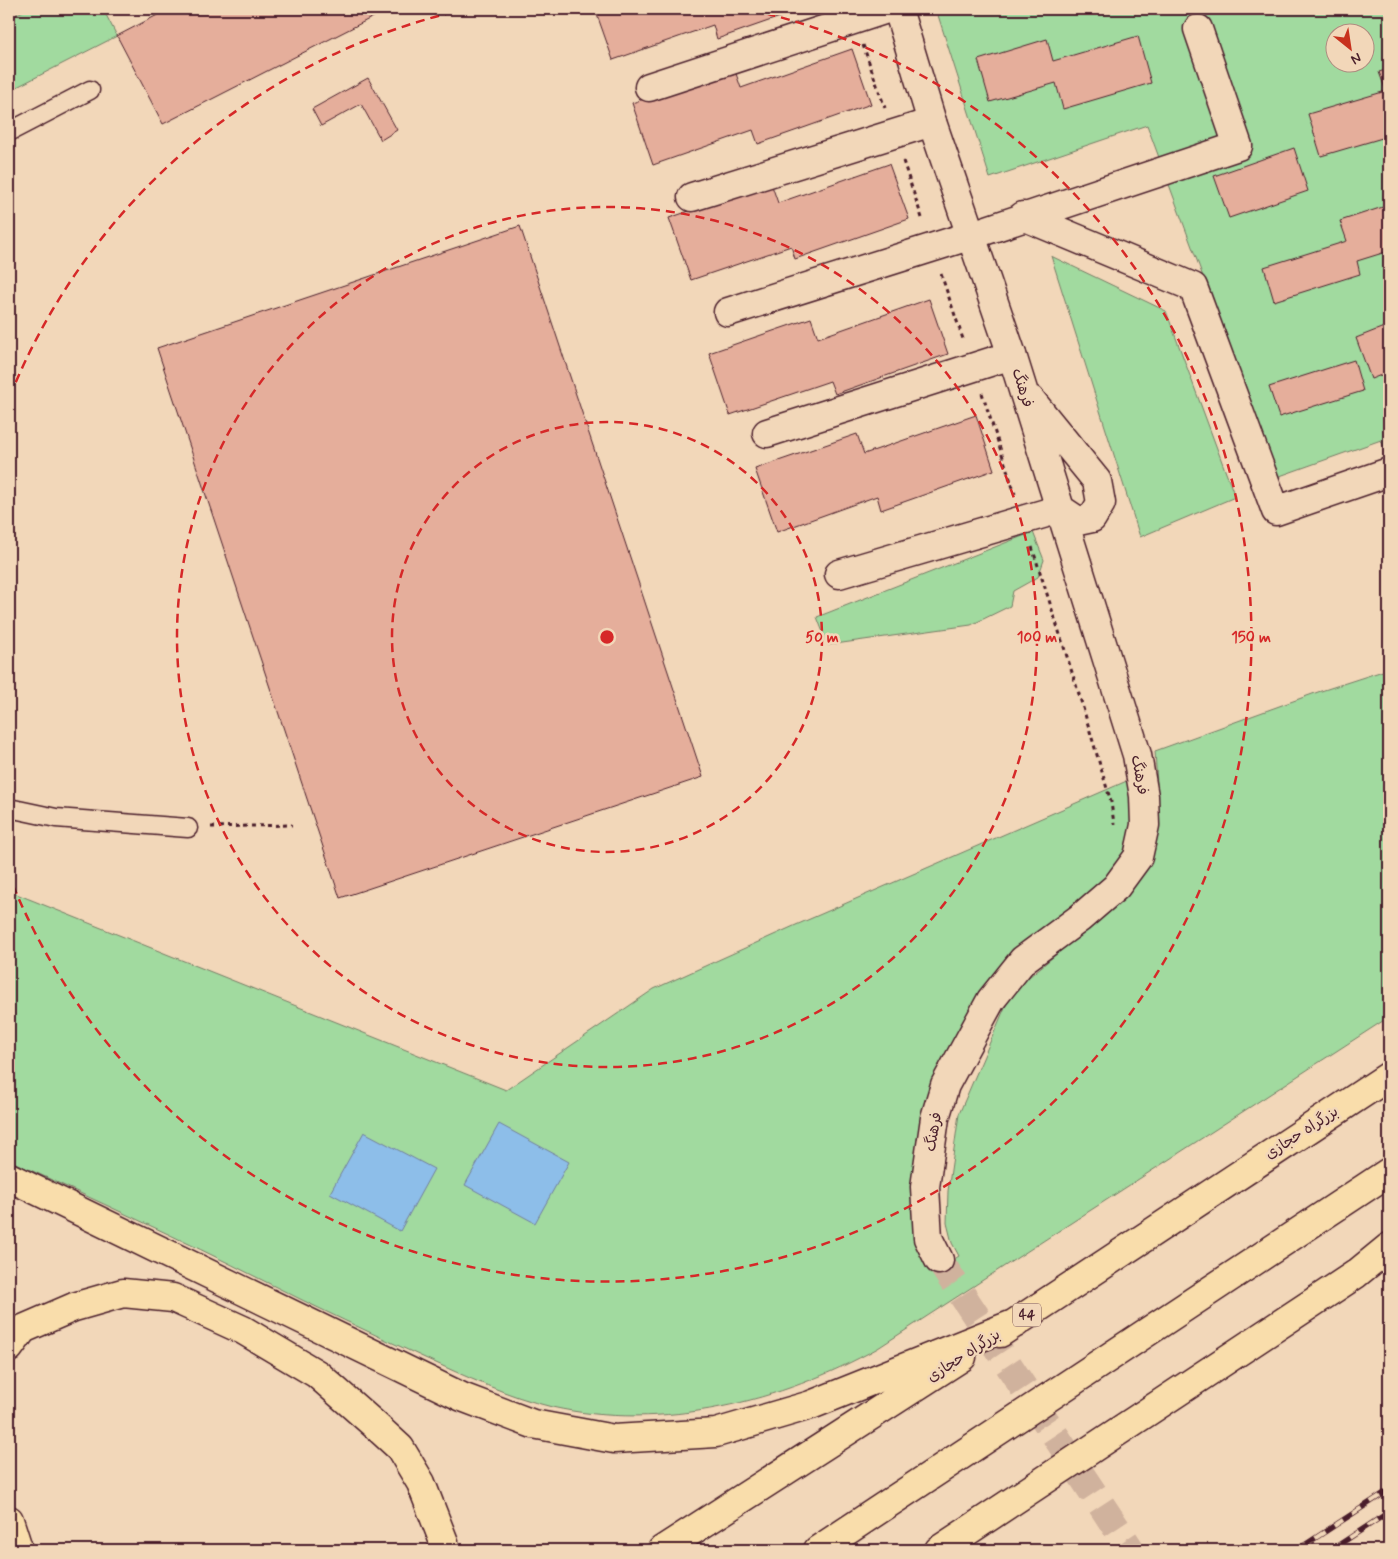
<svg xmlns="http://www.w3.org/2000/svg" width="1398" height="1559" font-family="Mynerve,'Playpen Sans Arabic',sans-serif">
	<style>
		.green { fill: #a1da9f; stroke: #767c65; fill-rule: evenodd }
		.water { fill: #8dbee9; stroke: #727e9d }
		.building { fill: #e5ae9b; stroke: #4a1f2b }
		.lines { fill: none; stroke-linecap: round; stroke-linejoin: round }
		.minor-tunnel { stroke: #d0b29d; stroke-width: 28; stroke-dasharray: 28 14; stroke-linecap: butt }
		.service-casing { stroke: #4a1f2b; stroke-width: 21 }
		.minor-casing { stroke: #4a1f2b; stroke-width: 31 }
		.tertiary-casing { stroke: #4a1f2b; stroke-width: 31 }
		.trunk-casing { stroke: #4a1f2b; stroke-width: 31 }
		.path { stroke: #4a1f2b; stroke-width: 3; stroke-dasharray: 4 4; stroke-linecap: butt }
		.service { stroke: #f2d7b9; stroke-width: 18 }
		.minor { stroke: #f2d7b9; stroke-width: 28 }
		.tertiary { stroke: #f2d7b9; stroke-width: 28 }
		.trunk { stroke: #f9ddab; stroke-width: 28 }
		.rail-casing { stroke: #4a1f2b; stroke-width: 5.5 }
		.rail { stroke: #f2d7b9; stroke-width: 4; stroke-dasharray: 11; stroke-linecap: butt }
		.ring { fill: none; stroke: #d62828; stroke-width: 2.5; stroke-dasharray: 9 6 }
		.labels { text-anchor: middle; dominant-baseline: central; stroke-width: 5; stroke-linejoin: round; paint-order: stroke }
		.shield { fill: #f2d7b9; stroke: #7c5656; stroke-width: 1 }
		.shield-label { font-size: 14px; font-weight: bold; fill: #4a1f2b }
		.street-label { font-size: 15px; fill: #4a1f2b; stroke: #f2d7b9 }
		.centre { fill: #d62828; stroke: #f2d7b9; stroke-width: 2.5 }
		.ring-label { font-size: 15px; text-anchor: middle; font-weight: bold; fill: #d62828; stroke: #f2d7b9; stroke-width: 5; stroke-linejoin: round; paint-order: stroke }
	</style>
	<rect width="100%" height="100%" fill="#f2d7b9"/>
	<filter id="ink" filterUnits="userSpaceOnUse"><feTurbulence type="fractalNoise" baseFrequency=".02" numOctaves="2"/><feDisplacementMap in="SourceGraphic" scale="10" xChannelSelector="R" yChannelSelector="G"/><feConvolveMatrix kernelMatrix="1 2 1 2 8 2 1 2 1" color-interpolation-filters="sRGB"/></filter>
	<g filter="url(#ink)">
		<path class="green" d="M27 9H103L117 36 9 91V18Z
			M936 9H1389V459L1381 440 1277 477 1147 125 990 178ZM1336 32H1366V62H1336Z
			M1051 256 1166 311 1235 497 1140 537Z
			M1033 532 1044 560 1038 577 1013 591 1010 606 971 625 828 645 817 617Z
			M1389 669V1017L878 1348C781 1402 662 1432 552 1407 507 1396 467 1377 425 1358 371 1333 317 1308 264 1281 180 1238 94 1200 9 1160V891L506 1090 654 989 796 925 1129 780 1131 825 1122 857 1107 879 1006 957 966 1022 925 1105 935 1272 959 1256 952 1243 947 1223 948 1191 959 1114 1012 991 1088 928 1153 841 1158 800 1155 751 1318 692Z"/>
		<path class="water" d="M499 1124 569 1162 535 1223 465 1185Z
			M364 1132 434 1169 400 1231 330 1193Z"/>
		<path class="building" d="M169 9H384L385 11 163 124 117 36Z
			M595 9H803L717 39 713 25 613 60Z
			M1138 36 1151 83 1063 109 1056 83 990 102 978 60 1047 39 1053 61Z
			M852 49 871 104 758 144 753 130 653 165 632 103 734 68 741 88Z
			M1389 69V136L1321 156 1308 114 1386 91 1379 72Z
			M368 78 397 130 381 140 361 104 321 126 312 109Z
			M1294 148 1308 191 1229 218 1214 176Z
			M889 164 909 219 795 259 791 246 691 280 669 218 771 183 778 203Z
			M1389 205V251L1357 261 1360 274 1274 301 1264 267 1347 241 1340 221Z
			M520 226 703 777 340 898 157 348Z
			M929 299 948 354 835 394 830 381 730 415 709 353 811 318 818 338Z
			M1389 325V372L1371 379 1356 338Z
			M1354 360 1363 391 1279 417 1269 387Z
			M976 415 994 470 881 510 877 496 777 532 755 469 857 434 864 454Z"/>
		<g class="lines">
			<path class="minor-tunnel" d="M939 1260 1131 1550"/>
			<g class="service-casing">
				<path id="service" d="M9 132 90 90
					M9 808 56 818 188 828"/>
			</g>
			<g class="minor-casing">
				<path id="minor" d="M649 87 887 9
					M692 197 932 122
					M1023 216 1193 287 1276 511 1389 472
					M728 312 969 236 1238 146 1198 29
					M767 433 1012 355
					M839 574 1060 509"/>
			</g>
			<g class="tertiary-casing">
				<path id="tertiary" d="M898 9 932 122 1012 355 1137 755 1144 796 1145 825 1138 857 1116 887 1080 918 1023 960 991 1000 945 1085 935 1118 925 1187 928 1238 939 1260
					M1031 400 1097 481 1101 503 1092 518 1078 521 1060 509"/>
			</g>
			<g class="trunk-casing">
				<path id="trunk" d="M9 1177 462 1397 533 1424 614 1439 716 1433 811 1405 1016 1323
					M1000 1333 1389 1076
					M9 1348 23 1329 74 1307 123 1293 173 1298 243 1330 317 1374 376 1426 400 1448 421 1483 444 1542 442 1550
					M9 1520 18 1548
					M662 1550 962 1357
					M818 1550 1389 1172
					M939 1550 1356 1274 1389 1247"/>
			</g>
			<path class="path" d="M863 45 885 108
				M903 161 923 221
				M941 274 964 342
				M982 393 1015 494
				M1032 547 1078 691 1111 802 1114 824
				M211 827 292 825"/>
			<use href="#service" class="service"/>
			<use href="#minor" class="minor"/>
			<use href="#tertiary" class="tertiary"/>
			<use href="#trunk" class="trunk"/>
			<g class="rail-casing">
				<path id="rail" d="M1297 1550 1389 1490
					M1331 1550 1389 1512"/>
			</g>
			<use href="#rail" class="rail"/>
		</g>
	</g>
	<g class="ring">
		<circle cx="607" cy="637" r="215"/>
		<circle cx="607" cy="637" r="430"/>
		<path d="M10 396A644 644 0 0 1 462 10M752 10A644 644 0 1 1 10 878"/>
	</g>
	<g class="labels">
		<rect class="shield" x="1013" y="1303.5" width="28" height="23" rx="4"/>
		<g class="shield-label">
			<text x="1027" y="1315">44</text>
		</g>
		<g class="street-label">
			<text transform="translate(1022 388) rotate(73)">فرهنگ</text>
			<text transform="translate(1139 775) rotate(80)">فرهنگ</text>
			<text transform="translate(934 1132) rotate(-80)">فرهنگ</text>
			<text transform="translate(1302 1133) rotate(-33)">بزرگراه حجازی</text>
			<text transform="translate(964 1356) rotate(-33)">بزرگراه حجازی</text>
		</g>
	</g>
	<circle cx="607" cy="637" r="8" class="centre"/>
	<g class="ring-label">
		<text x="822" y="642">50 m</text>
		<text x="1037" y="642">100 m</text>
		<text x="1251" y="642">150 m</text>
	</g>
	<rect width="1398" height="1559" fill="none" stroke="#f2d7b9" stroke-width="30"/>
	<rect x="15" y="15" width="1368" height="1529" fill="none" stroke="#4a1f2b" stroke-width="2" filter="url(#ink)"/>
	<g transform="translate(1350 48) rotate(150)"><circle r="24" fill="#f2d7b9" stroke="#af8d80"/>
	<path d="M0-4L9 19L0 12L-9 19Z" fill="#c8321e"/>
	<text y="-8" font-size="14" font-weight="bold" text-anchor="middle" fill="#4a1f2b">N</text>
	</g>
</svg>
